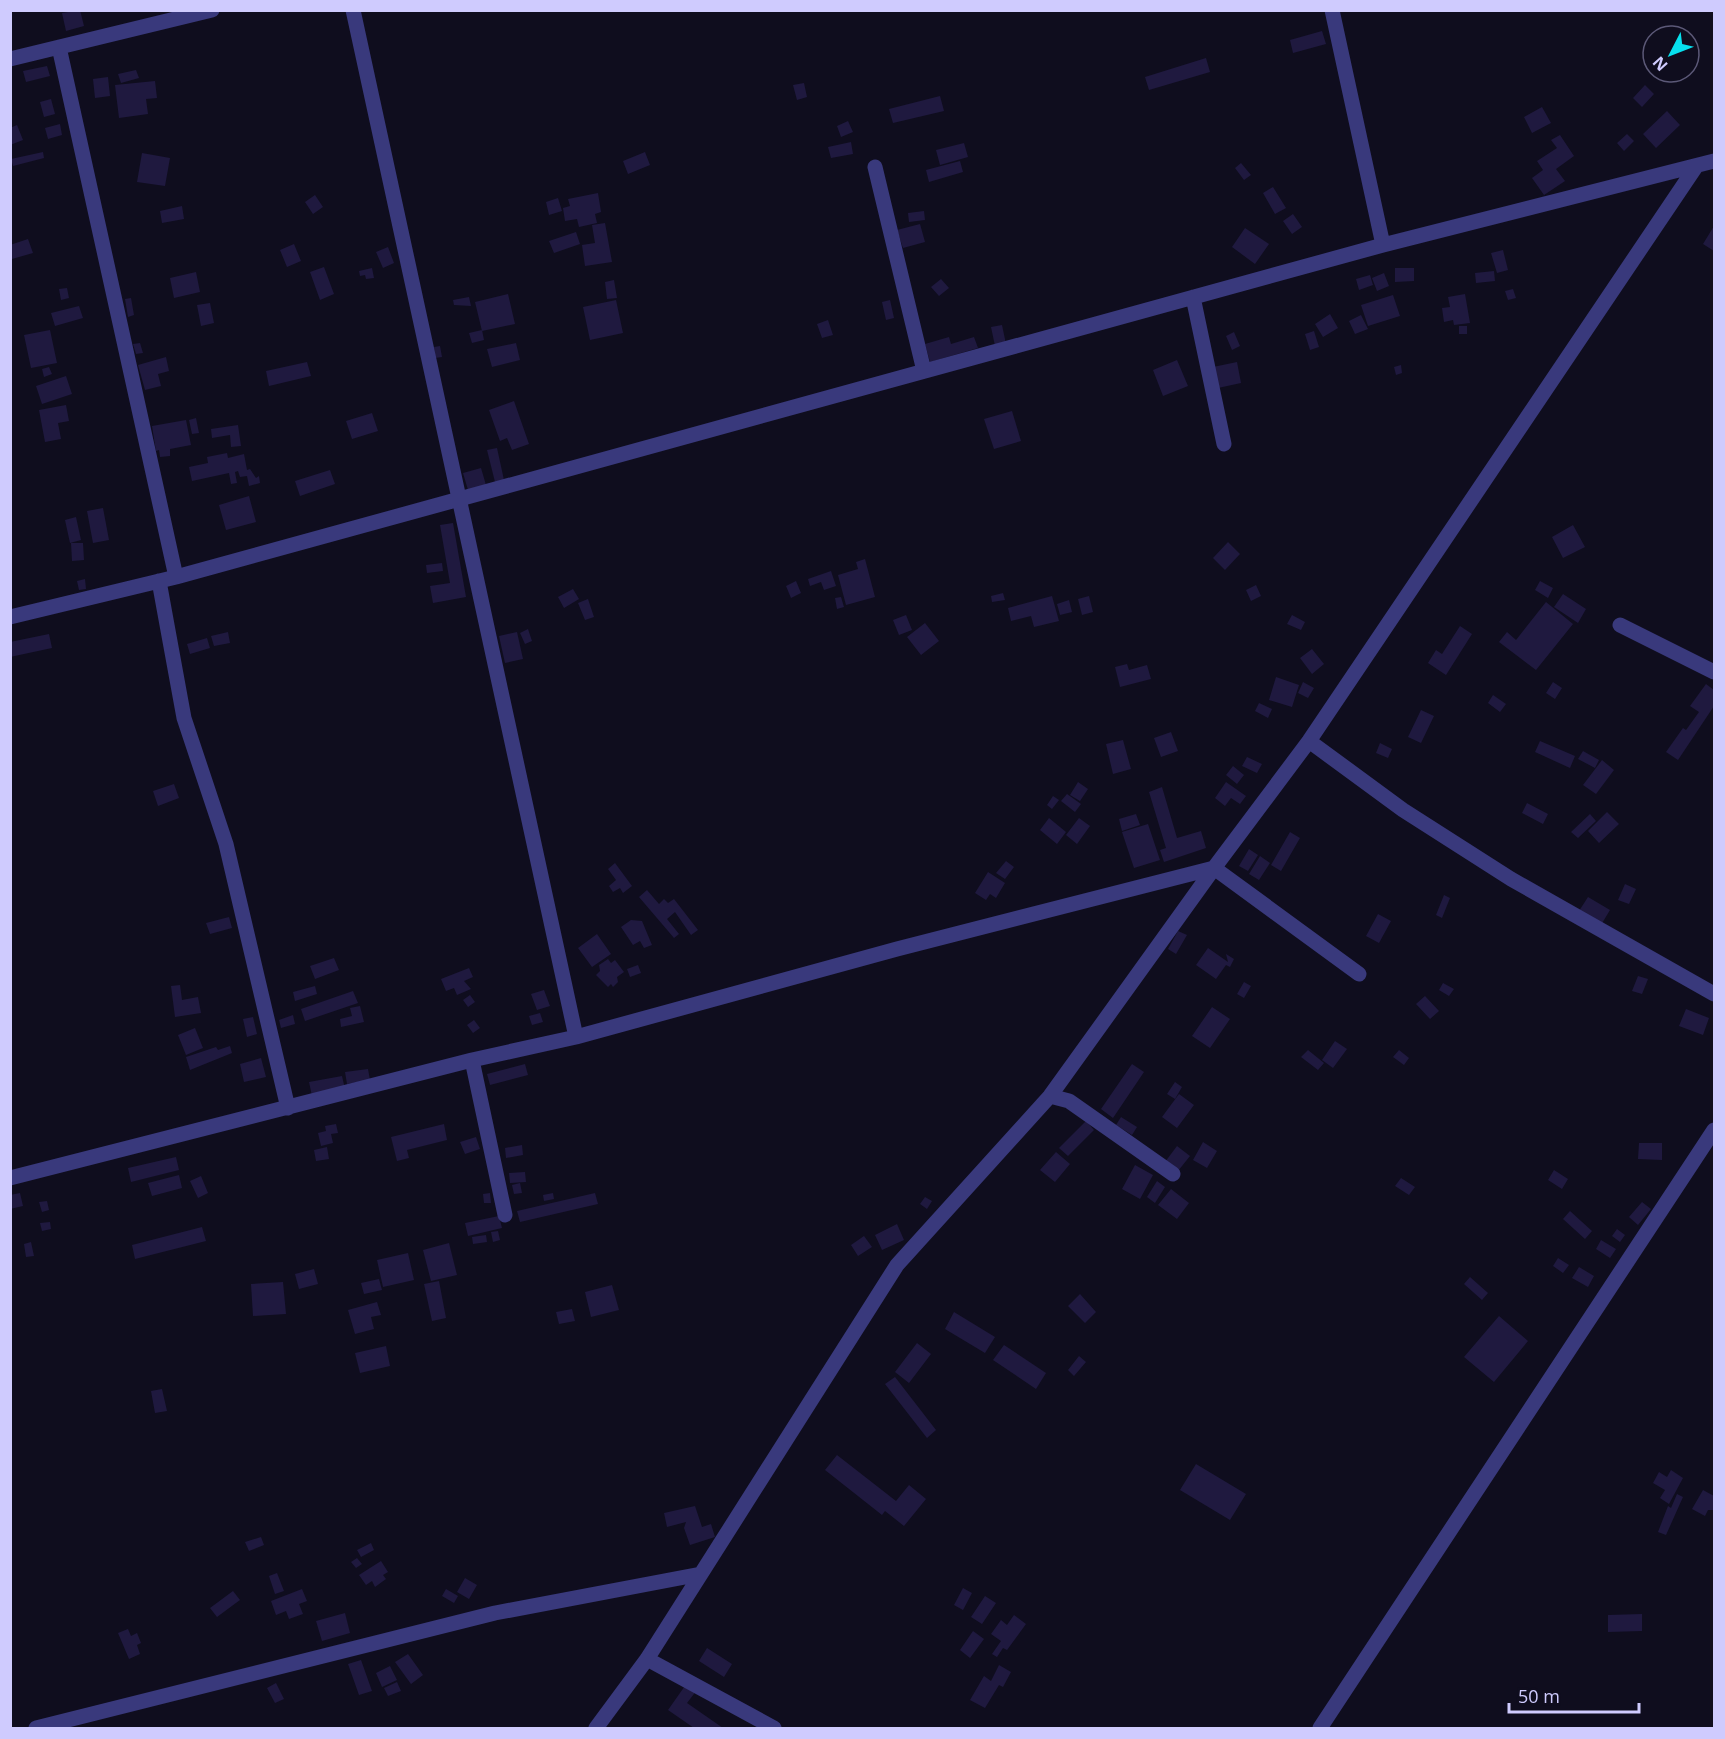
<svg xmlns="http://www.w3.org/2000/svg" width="1725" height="1739" font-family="'Open Sans',sans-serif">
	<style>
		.building { fill: #1f193f }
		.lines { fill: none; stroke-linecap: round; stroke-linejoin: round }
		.minor { stroke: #39397c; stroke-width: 15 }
	</style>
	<rect width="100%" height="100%" fill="#0f0d1e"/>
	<path class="building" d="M80 10 84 26 66 31 62 13Z
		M1322 31 1326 44 1293 53 1290 40Z
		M1206 58 1210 72 1149 90 1145 77Z
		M47 66 50 76 26 82 23 71Z
		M136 70 139 78 121 83 118 74Z
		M108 77 110 96 95 98 93 79Z
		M155 81 157 98 146 99 148 114 119 118 115 85Z
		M804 83 807 97 797 100 793 85Z
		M1645 85 1654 94 1642 107 1633 98Z
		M940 96 944 111 893 123 889 109Z
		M51 99 55 114 44 117 40 102Z
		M1542 107 1551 123 1532 133 1524 117Z
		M1667 111 1680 125 1656 148 1643 134Z
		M848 121 853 132 841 137 837 126Z
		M60 124 62 135 48 139 45 128Z
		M17 125 23 140 10 145V128Z
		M1627 134 1634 141 1624 151 1617 143Z
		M1560 135 1574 156 1556 169 1565 181 1544 195 1532 178 1543 170 1537 161 1557 148 1551 140Z
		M851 142 853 154 831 158 828 147Z
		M964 143 968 157 940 165 936 150Z
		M43 152 44 158 13 166 11 159Z
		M645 152 650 165 628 174 623 161Z
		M142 153 170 158 165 186 137 182Z
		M960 161 963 172 929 182 926 170Z
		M1241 163 1251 175 1244 180 1235 168Z
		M1273 187 1286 208 1275 214 1263 193Z
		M598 193 601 212 595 214 597 223 579 227 577 219 565 221 563 208 570 206 568 199Z
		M315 195 323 207 313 214 305 202Z
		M558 198 562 211 549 215 546 202Z
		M182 206 184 219 162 223 160 211Z
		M924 211 925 220 909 222 908 213Z
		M1293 214 1302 227 1292 234 1283 221Z
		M605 223 612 262 585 266 582 245 595 243 592 225Z
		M920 224 925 242 903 248 897 230Z
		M1714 226V251L1703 244Z
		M1245 228 1269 244 1255 264 1232 247Z
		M576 232 580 244 554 253 549 241Z
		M28 239 33 253 12 259 10 245Z
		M294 244 301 261 287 267 280 250Z
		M388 247 394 263 383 268 376 252Z
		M1503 250 1508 270 1497 273 1491 253Z
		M324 267 334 294 320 300 310 272Z
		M372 268 374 278 366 279 365 275 360 276 359 271Z
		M1395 268H1414V281L1395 282Z
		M1494 271 1495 281 1476 283 1475 273Z
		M196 272 200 292 174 298 170 278Z
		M1384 273 1389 286 1377 291 1372 278Z
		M1370 275 1373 285 1359 290 1356 279Z
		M941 279 949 288 939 296 931 287Z
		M614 280 617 298 607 299 605 282Z
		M67 288 69 298 61 300 59 289Z
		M1513 289 1516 298 1508 300 1505 291Z
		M508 294 515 324 482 331 475 302Z
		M1465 294 1470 323 1454 325 1453 320 1444 322 1442 308 1450 307 1448 297Z
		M1393 295 1400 316 1368 326 1361 305Z
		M469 297 471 306 454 305 453 300Z
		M131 298 134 315 128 317 125 299Z
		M616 300 623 333 590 340 583 307Z
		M890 300 894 318 886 320 882 302Z
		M210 303 214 323 201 326 197 305Z
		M79 306 83 318 55 326 51 313Z
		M1330 314 1338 328 1323 337 1315 324Z
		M1361 315 1368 329 1355 334 1349 321Z
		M828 320 833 335 822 338 817 324Z
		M1002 325 1006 344 995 346 991 327Z
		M1459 326H1467V334H1459Z
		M50 330 57 363 31 368 24 335Z
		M482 330 484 340 472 343 469 333Z
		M1314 331 1319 347 1310 350 1305 334Z
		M1234 332 1240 346 1232 350 1226 336Z
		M949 337 951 344 974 337 978 348 930 362 925 344Z
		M140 343 143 353 136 354 133 344Z
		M516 343 520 360 492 367 487 349Z
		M440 346 442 357 435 358 434 347Z
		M166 357 169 371 158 374 161 386 145 390 138 365Z
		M1177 360 1188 386 1163 396 1153 370Z
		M307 362 311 376 269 386 266 371Z
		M1237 362 1241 383 1218 388 1213 367Z
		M1401 365 1402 373 1396 375 1394 367Z
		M49 367 52 374 44 377 42 369Z
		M66 376 72 394 42 404 36 386Z
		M514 401 529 444 512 450 507 438 500 441 489 410Z
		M66 405 69 421 58 423 61 439 45 442 39 410Z
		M1012 411 1021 441 994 449 984 419Z
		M372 413 378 431 352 439 346 421Z
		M196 418 199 433 192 434 189 420Z
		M186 420 191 445 170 449V456L160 457 159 450 156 451 152 426Z
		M238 425 241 446 231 447 230 435 212 438 211 429Z
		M497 448 504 480 495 482 487 450Z
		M227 453 228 458 244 454 247 470 250 469 256 478 259 476 260 483 249 486 247 476 240 477 238 471 235 472 237 483 231 484 229 473 192 481 189 467 208 463 207 457Z
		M481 468 486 485 468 490 463 473Z
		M330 470 335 484 300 496 295 481Z
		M249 496 256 522 226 530 219 505Z
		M103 508 109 540 93 543 87 511Z
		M76 517 81 540 70 543 65 520Z
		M453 523 466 597 433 603 430 586 450 583 440 525Z
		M1573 525 1585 547 1563 558 1552 537Z
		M1228 542 1240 554 1225 570 1213 558Z
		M71 543H83L84 560 72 561Z
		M865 559 875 597 846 605 838 575 858 569 856 562Z
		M442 563 443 571 427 573 426 565Z
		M831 571 836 586 824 590 821 582 810 586 808 579Z
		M85 579 86 589 79 590 77 581Z
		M796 581 801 593 791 598 786 586Z
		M1540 581 1553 588 1548 598 1535 590Z
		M1256 585 1261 596 1251 601 1246 590Z
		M573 589 579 599 564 608 558 597Z
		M1003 593 1005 600 992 602 991 596Z
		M1563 594 1586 609 1578 623 1554 607Z
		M1052 596 1059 621 1034 627 1031 616 1011 621 1008 608Z
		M1089 596 1093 612 1082 615 1078 599Z
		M841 597 844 607 837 609 835 598Z
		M588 599 594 617 585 620 578 603Z
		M1069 600 1072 612 1060 615 1057 604Z
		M1546 602 1573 624 1536 670 1499 642 1507 632 1516 640Z
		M906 615 912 630 899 635 893 620Z
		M1292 615 1305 622 1301 630 1287 624Z
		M925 623 939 641 921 655 907 637Z
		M1460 626 1472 634 1446 675 1428 663 1436 650 1442 654Z
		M528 629 532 641 525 644 520 633Z
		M228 632 230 643 214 646 211 636Z
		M517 632 523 659 505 663 499 636Z
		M49 634 52 648 10 657V642Z
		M207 638 210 648 190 654 187 644Z
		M1312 649 1324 664 1312 674 1300 658Z
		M1127 664 1129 670 1147 665 1151 679 1120 687 1115 667Z
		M1276 677 1299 685 1292 707 1269 700Z
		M1303 682 1314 688 1308 698 1298 693Z
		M1553 682 1562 688 1555 699 1546 693Z
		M1706 684 1714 690V706L1678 760 1666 752 1683 728 1686 730 1699 712 1690 706Z
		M1493 695 1506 704 1500 712 1488 703Z
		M1259 703 1272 709 1268 718 1255 711Z
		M1421 710 1434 716 1421 743 1408 737Z
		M1171 732 1178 751 1161 757 1154 738Z
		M1123 740 1131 769 1113 774 1106 744Z
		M1540 741 1575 756 1570 768 1535 752Z
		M1380 743 1392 749 1388 758 1376 753Z
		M1583 751 1599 760 1595 768 1578 759Z
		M1247 757 1262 764 1257 773 1242 766Z
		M1602 760 1614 770 1596 794 1583 785Z
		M1233 766 1244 775 1237 784 1226 775Z
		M1078 782 1088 789 1080 801 1070 795Z
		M1226 782 1246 796 1240 804 1231 798 1225 806 1215 798Z
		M174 784 179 798 158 806 153 791Z
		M1162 787 1177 838 1201 831 1206 848 1164 862 1160 850 1166 848 1149 792Z
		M1067 794 1081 804 1075 812 1061 801Z
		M1053 796 1059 800 1052 809 1047 805Z
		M1527 803 1548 814 1543 824 1522 813Z
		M1607 812 1619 824 1599 843 1588 831Z
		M1136 814 1140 825 1122 831 1119 819Z
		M1590 814 1596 821 1578 838 1571 832Z
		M1049 818 1066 832 1057 844 1040 830Z
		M1079 818 1090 826 1077 844 1066 835Z
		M1148 824 1160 860 1134 868 1122 832Z
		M1290 832 1300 838 1281 871 1271 865Z
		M1249 849 1258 855 1248 871 1239 866Z
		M1260 856 1270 863 1259 880 1249 874Z
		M1006 861 1014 867 1005 879 996 873Z
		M615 863 632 886 623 893 620 888 613 892 609 886 616 880 608 869Z
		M988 872 1005 883 996 898 990 894 986 900 975 893Z
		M1625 884 1636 889 1629 904 1618 900Z
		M647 890 659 904 664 899 668 903 674 899 698 930 691 935 675 912 667 919 679 934 674 938 639 897Z
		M1444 895 1450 898 1442 918 1436 915Z
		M1588 897 1610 910 1601 925 1579 911Z
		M1378 914 1391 921 1379 943 1366 936Z
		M229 917 232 928 210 934 206 923Z
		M631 920 642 921 652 945 644 948 640 941 633 945 621 927Z
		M1178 931 1187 935 1176 954 1168 949Z
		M597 934 611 954 592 967 578 948Z
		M1208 948 1228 962 1226 954 1234 959 1230 967 1226 965 1216 979 1196 965Z
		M334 958 339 970 315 979 310 966Z
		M608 959 611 963 615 960 624 972 617 977 618 982 613 987 611 984 608 987 596 975 600 971 599 965Z
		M638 965 641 973 630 977 627 969Z
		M469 968 473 977 464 981 471 989 457 995 454 988 446 991 441 979Z
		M1638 976 1648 979 1642 994 1632 991Z
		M1244 982 1251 986 1244 998 1237 994Z
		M1443 983 1454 989 1449 996 1439 990Z
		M180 985 182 1000 198 997 201 1013 175 1017 171 986Z
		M315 986 317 994 295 1001 293 992Z
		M544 990 550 1006 537 1010 531 994Z
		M353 991 358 1003 305 1021 301 1009Z
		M470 995 475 1002 468 1007 463 1000Z
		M1425 996 1439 1011 1430 1019 1416 1004Z
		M360 1006 364 1022 341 1027 340 1019 352 1016 350 1008Z
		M1212 1007 1230 1019 1210 1048 1192 1036Z
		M1686 1009 1709 1018 1703 1035 1679 1026Z
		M540 1013 543 1022 532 1025 529 1016Z
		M293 1015 295 1024 281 1028 279 1020Z
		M253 1017 257 1034 247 1037 243 1019Z
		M474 1020 480 1028 473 1033 467 1025Z
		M195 1028 203 1048 186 1055 178 1035Z
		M1335 1041 1347 1049 1333 1068 1322 1060Z
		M230 1046 232 1053 190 1070 186 1057 216 1047 218 1050Z
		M1308 1050 1324 1063 1318 1070 1301 1057Z
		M1399 1050 1409 1058 1404 1065 1393 1057Z
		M261 1058 266 1077 244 1082 240 1064Z
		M525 1064 528 1075 490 1085 487 1074Z
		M1132 1064 1144 1072 1113 1118 1101 1109Z
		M368 1069 370 1080 347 1084 345 1072Z
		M342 1076 345 1089 312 1096 309 1082Z
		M1175 1082 1182 1087 1175 1099 1167 1094Z
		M1179 1094 1194 1105 1177 1128 1162 1117Z
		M1121 1117 1137 1127 1132 1135 1116 1125Z
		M1086 1121 1094 1130 1068 1156 1059 1148Z
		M336 1124 338 1133 331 1134 333 1143 321 1146 318 1133 326 1131 325 1126Z
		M444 1124 447 1140 407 1150 409 1158 397 1161 391 1137Z
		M476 1137 480 1149 465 1154 460 1142Z
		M1203 1142 1217 1151 1207 1168 1193 1160Z
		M1639 1143H1662V1160L1638 1159Z
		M522 1145 523 1155 506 1158 505 1148Z
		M1177 1146 1190 1156 1178 1171 1165 1162Z
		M327 1147 329 1159 316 1161 314 1150Z
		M1056 1152 1070 1164 1055 1182 1040 1170Z
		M176 1157 179 1170 131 1182 128 1168Z
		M1135 1165 1153 1175 1140 1199 1122 1189Z
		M1554 1170 1568 1179 1562 1189 1548 1180Z
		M525 1172 526 1182 510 1183 509 1173Z
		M179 1175 182 1188 152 1196 148 1183Z
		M201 1176 208 1193 198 1198 190 1181Z
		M1401 1178 1415 1187 1409 1195 1395 1186Z
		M1157 1181 1165 1187 1155 1203 1147 1197Z
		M520 1183 522 1193 514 1194 512 1185Z
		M1171 1189 1189 1203 1177 1219 1158 1205Z
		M20 1193 23 1206 10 1209V1195Z
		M490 1193 491 1203H484L483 1194Z
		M553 1193 554 1199 544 1201 543 1195Z
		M595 1193 598 1204 520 1222 517 1211Z
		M925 1197 932 1201 927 1209 920 1204Z
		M47 1201 49 1210 42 1212 39 1202Z
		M1642 1202 1651 1209 1638 1225 1629 1217Z
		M1570 1211 1592 1231 1585 1239 1563 1219Z
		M499 1216 502 1228 468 1236 465 1223Z
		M50 1222 51 1229 42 1231 40 1223Z
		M897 1224 904 1240 882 1250 875 1235Z
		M202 1227 206 1241 135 1259 132 1245Z
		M1617 1229 1625 1235 1620 1242 1612 1236Z
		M498 1231 500 1240 493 1242 491 1232Z
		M486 1235 487 1242 473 1244 472 1237Z
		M864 1236 872 1247 858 1256 851 1245Z
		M1601 1240 1616 1249 1610 1258 1596 1249Z
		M31 1242 34 1256 26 1257 24 1244Z
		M449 1243 457 1275 431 1281 423 1250Z
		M408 1253 414 1280 383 1287 377 1260Z
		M1558 1258 1569 1265 1563 1273 1553 1266Z
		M1579 1267 1594 1276 1588 1287 1572 1278Z
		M314 1269 318 1284 299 1289 295 1274Z
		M1470 1277 1488 1293 1482 1300 1464 1284Z
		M379 1279 382 1290 364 1294 361 1283Z
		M439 1281 446 1318 432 1321 424 1284Z
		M283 1282 286 1314 253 1316 251 1284Z
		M612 1285 619 1310 591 1317 585 1292Z
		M1080 1294 1096 1312 1085 1323 1068 1306Z
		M377 1302 381 1315 371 1317 374 1329 355 1334 348 1310Z
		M572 1309 575 1321 559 1324 556 1312Z
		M954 1312 995 1337 985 1353 945 1329Z
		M1499 1316 1528 1341 1494 1382 1464 1357Z
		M917 1343 931 1354 909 1383 895 1372Z
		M1004 1345 1046 1373 1036 1389 993 1360Z
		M386 1346 390 1366 360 1373 355 1353Z
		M1079 1356 1086 1362 1074 1376 1068 1370Z
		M895 1377 936 1430 927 1438 885 1384Z
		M162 1389 167 1411 155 1413 151 1391Z
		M837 1455 896 1501 909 1485 926 1499 904 1526 885 1511 882 1515 825 1470Z
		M1196 1464 1246 1494 1230 1520 1180 1490Z
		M1671 1470 1683 1478 1669 1504 1660 1498 1665 1490 1653 1483 1659 1472 1667 1477Z
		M1703 1490 1714 1496V1510H1708L1705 1516 1692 1509Z
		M1677 1494 1683 1497 1666 1535 1658 1532 1668 1506 1671 1508Z
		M695 1506 702 1527 711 1524 715 1537 690 1545 684 1528 686 1522 667 1527 664 1513Z
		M261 1537 264 1545 249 1551 245 1542Z
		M371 1543 374 1550 361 1557 357 1550Z
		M357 1558 362 1564 356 1568 351 1562Z
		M381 1561 388 1572 383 1575 386 1579 375 1587 372 1581 366 1585 359 1575Z
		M277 1573 284 1591 275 1594 269 1576Z
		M465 1578 477 1585 469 1599 457 1592Z
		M963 1588 972 1593 963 1610 954 1605Z
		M302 1589 307 1601 299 1604 303 1614 289 1619 286 1611 276 1615 271 1601Z
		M446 1589 458 1596 454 1603 442 1596Z
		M233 1591 240 1600 217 1617 210 1608Z
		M985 1596 996 1603 982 1624 971 1617Z
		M345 1613 350 1633 322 1641 316 1621Z
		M1642 1614V1631L1608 1632V1615Z
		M1014 1615 1026 1624 1007 1650 1003 1648 997 1657 992 1654 1001 1641 991 1634 1001 1620 1007 1625Z
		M128 1629 131 1636 137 1633 141 1643 137 1645 140 1654 129 1659 118 1633Z
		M973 1631 984 1639 970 1658 960 1650Z
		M707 1648 732 1664 724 1677 699 1661Z
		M408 1654 423 1675 411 1684 395 1662Z
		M361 1660 372 1691 359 1695 348 1664Z
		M999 1665 1011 1672 1003 1687 999 1685 985 1708 970 1700 984 1676 991 1681Z
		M390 1666 397 1680 382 1687 376 1673Z
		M397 1682 401 1691 388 1696 384 1688Z
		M276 1683 284 1699 275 1703 267 1688Z
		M687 1683 697 1690 687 1703 723 1728H694L668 1710Z"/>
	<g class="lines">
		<path class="minor" d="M353 10 576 1037
			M1332 10 1383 245
			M59 47 176 577
			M10 59 212 10
			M875 167 924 371
			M1193 297 1224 444
			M159 581 184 718 226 844 288 1108
			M10 617 176 577 1383 245 1714 161
			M1620 625 1714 672
			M1309 741 1403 810 1511 879 1714 994
			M472 1060 505 1215
			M1050 1096 1069 1101 1173 1174
			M10 1178 472 1060 576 1037 897 949 1214 868 1359 974
			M647 1659 774 1728
			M36 1728 495 1613 701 1574
			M596 1728 647 1659 897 1265 1050 1096 1214 868 1309 741 1695 168
			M1320 1728 1714 1130"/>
	</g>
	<rect width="1725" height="1739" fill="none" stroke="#cfcbfe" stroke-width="24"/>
	<g transform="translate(1671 54) rotate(228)"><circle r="28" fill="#0f0d1e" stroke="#5c5978" stroke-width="1.5"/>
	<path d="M0-4.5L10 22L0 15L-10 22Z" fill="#07e0ee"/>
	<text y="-9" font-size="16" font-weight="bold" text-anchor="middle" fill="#cfcbfe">N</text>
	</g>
	<path d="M1509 1703v9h130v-9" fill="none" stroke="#cfcbfe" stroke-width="3"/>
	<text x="1518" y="1703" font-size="18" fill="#cfcbfe" stroke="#0f0d1e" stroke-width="4.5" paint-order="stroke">50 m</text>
</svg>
